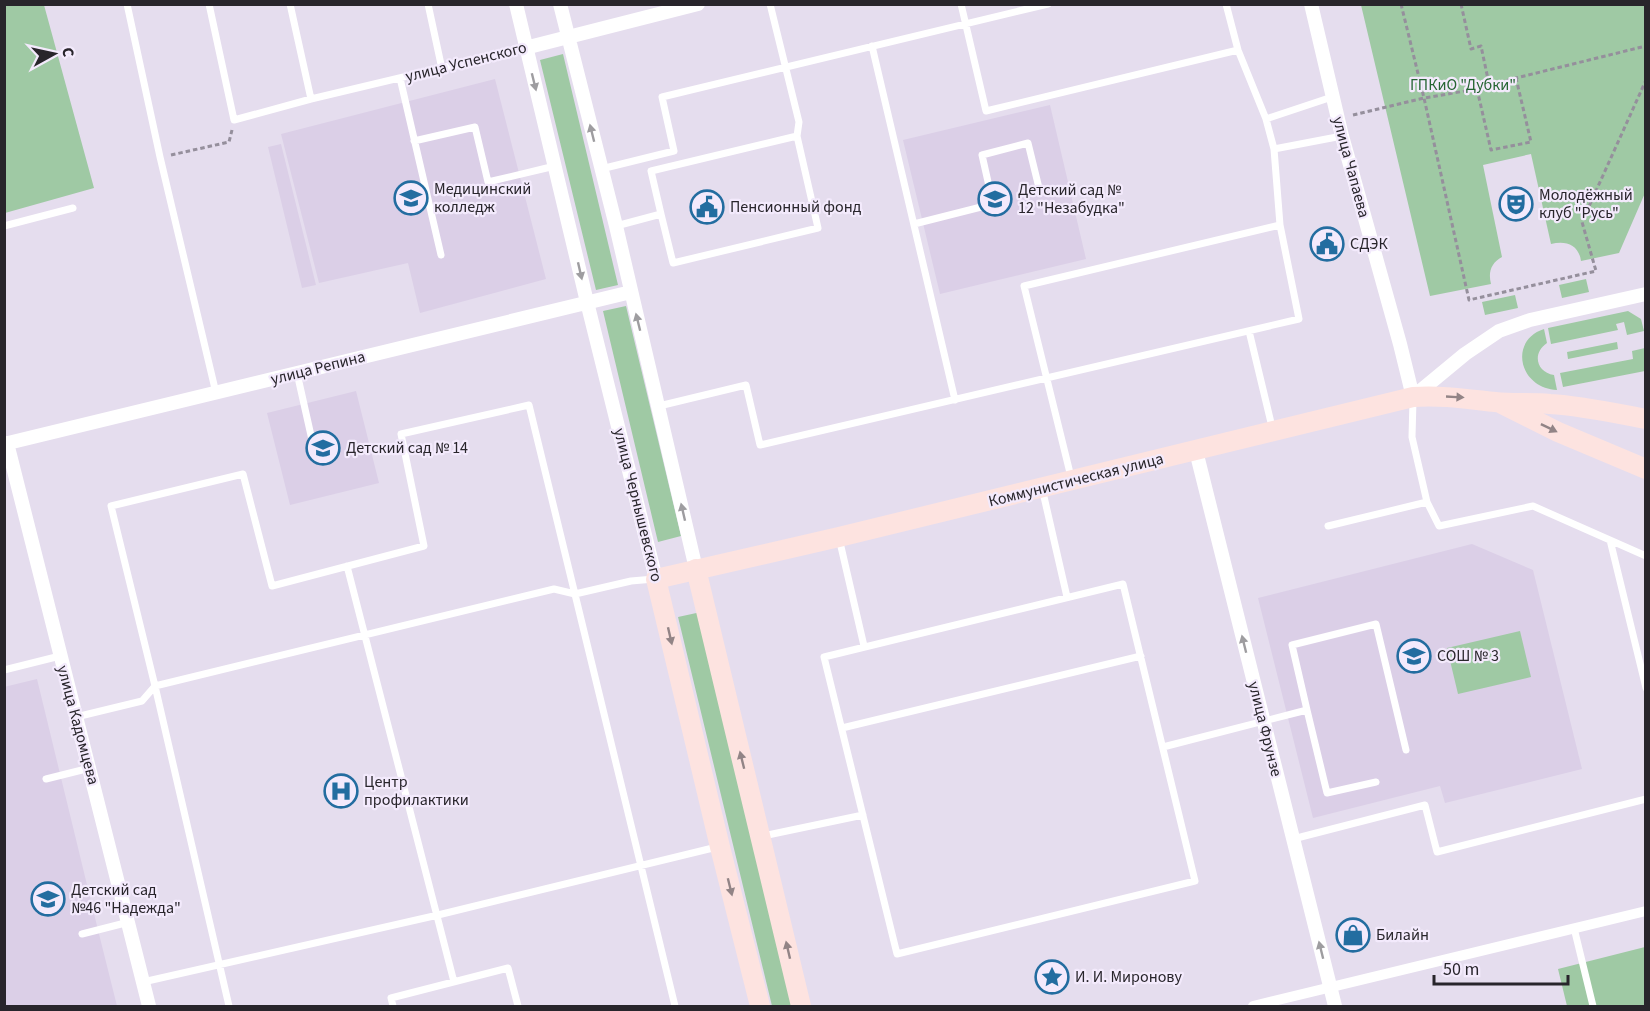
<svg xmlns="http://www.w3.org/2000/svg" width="1650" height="1011" font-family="'Source Sans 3',sans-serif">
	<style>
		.built { fill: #dbcfe7 }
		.green { fill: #9fc9a4 }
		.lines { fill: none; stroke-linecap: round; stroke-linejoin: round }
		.path { stroke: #958f9c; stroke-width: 3; stroke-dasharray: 4.5 3; stroke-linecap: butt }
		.service { stroke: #fff; stroke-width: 7 }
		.pedestrian { stroke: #fff; stroke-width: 10 }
		.minor { stroke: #fff; stroke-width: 14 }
		.secondary { stroke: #fde3e0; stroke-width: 20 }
		.oneway { fill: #9e9da0 }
		.oneway2 { fill: #928486 }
		.labels { text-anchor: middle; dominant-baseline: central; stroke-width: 4.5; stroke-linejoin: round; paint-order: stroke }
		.street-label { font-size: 16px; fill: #28252b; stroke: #f3eafc }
		.park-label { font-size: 16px; fill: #256533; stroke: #f3eafc }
		.poi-label { font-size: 16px; fill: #28252b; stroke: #f3eafc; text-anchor: start }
	</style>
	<rect width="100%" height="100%" fill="#e5ddee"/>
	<path class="built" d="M495 79 546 279 420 313 408 263 319 283 281 134Z
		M1050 105 1086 259 940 294 903 140Z
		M281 144 316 285 302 288 268 147Z
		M356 391 379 483 290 505 267 413Z
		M1472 544 1533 570 1582 769 1445 803 1440 786 1313 818 1258 598Z
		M37 679 98 930 117 1006H5L4 687Z"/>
	<path class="green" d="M4 5H44L94 188 5 213Z
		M1361 5H1645V193L1619 253 1581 261C1579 245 1566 240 1551 244L1531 154 1483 165 1502 257C1491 263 1488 272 1491 284L1430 296Z
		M563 54 618 285 596 290 540 60Z
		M1586 279 1589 292 1562 298 1559 285Z
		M1515 295 1518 308 1485 315 1482 302Z
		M626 306 681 536 658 542 603 311Z
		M1628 311 1641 319 1644 331 1627 335 1624 322 1616 324 1618 330 1551 344 1548 328Z
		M1544 329 1547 343C1532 353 1536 372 1554 375L1557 390C1518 388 1509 340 1544 329Z
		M1617 342 1618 349 1568 359 1567 352Z
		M1645 348V371L1563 387 1560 373 1633 359 1632 351Z
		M701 612 795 1006H772L678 617Z
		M1520 631 1531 677 1458 694 1447 648Z
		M1645 947V1006H1567L1558 969Z"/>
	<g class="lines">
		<path class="path" d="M1401 4 1424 98 1469 300 1596 271 1582 222 1646 80
			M1461 4 1471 49 1481 46 1489 84
			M1477 89 1491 150 1531 142 1516 78
			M1353 115 1424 98 1477 89 1516 78 1646 46
			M171 155 229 142 232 130"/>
		<path class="service" d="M127 4 160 157 216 393
			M209 4 234 120 311 99 525 48
			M290 4 311 99
			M428 4 442 69
			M770 4 799 122 797 136
			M961 4 986 111 1238 50
			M872 46 955 400
			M400 78 441 255
			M1266 119 1332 97
			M414 141 475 127 488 182 555 166
			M1274 149 1342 136
			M601 169 674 151 662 97 1048 4
			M914 224 993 204 982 155 1028 143 1040 192
			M4 226 73 208
			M616 226 661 214 673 263 818 228 797 136 651 171 661 214
			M1249 331 1273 431
			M297 373 312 440
			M1413 400 1412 437 1427 502 1439 526 1533 506 1646 556
			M659 406 746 385 760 445 1299 319 1280 225 1274 149 1266 119 1238 50 1226 4
			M1071 477 1024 286 1280 225
			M1042 488 1067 597
			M1328 526 1427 502
			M839 538 864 646
			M1610 540 1646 688
			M347 566 454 982
			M1123 584 1195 881 897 954 824 657Z
			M4 670 60 656
			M1307 710 1327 793 1376 782
			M76 717 142 701 155 686 554 589 575 594 631 581 654 579
			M842 728 1141 656
			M1163 747 1307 710 1292 645 1376 624 1406 750
			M46 779 90 768
			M763 836 863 815
			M1293 839 1425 805 1437 852 1646 799
			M1574 928 1593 1006
			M82 934 129 922
			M143 982 438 915 717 847
			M229 1006 155 686 111 506 243 474 272 586 424 546 401 434 529 405 675 1006
			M393 1006 391 998 508 968 518 1006"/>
		<path class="pedestrian" d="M1253 1006 1646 911"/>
		<path class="minor" d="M516 4 587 302 656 579
			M560 4 616 226 696 569
			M1311 4 1342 136 1400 344 1413 397 1465 354 1499 331 1530 320 1646 294
			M525 48 698 4
			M7 443 149 1006
			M4 444 631 292
			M1196 451 1335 1006"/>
		<path class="secondary" d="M1502 404 1558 432 1646 469
			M696 569 801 1006
			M760 1006 720 847 656 579 839 537 1413 397C1441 395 1467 399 1495 402 1514 404 1532 402 1550 404 1583 406 1614 413 1646 419"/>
	</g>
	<defs><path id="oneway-solid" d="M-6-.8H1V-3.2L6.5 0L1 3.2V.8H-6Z" transform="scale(1.5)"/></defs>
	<g class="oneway">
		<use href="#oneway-solid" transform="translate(534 82) rotate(76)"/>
		<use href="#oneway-solid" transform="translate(592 133) rotate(-104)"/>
		<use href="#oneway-solid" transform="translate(580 271) rotate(77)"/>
		<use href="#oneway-solid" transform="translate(638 322) rotate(-104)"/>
		<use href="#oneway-solid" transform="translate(683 512) rotate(-103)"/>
		<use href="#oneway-solid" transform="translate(1244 644) rotate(-104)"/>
		<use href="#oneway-solid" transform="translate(1321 950) rotate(-104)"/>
	</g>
	<g class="oneway2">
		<use href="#oneway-solid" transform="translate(1455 397) rotate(3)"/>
		<use href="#oneway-solid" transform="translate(1549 428) rotate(26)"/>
		<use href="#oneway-solid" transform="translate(670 636) rotate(77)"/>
		<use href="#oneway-solid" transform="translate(742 760) rotate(-104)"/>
		<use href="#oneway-solid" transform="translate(730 887) rotate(76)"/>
		<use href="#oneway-solid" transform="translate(788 950) rotate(-103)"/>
	</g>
	<defs>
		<g id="university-ring" transform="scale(1.725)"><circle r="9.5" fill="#f3eafc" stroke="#236da0" stroke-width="1.5"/><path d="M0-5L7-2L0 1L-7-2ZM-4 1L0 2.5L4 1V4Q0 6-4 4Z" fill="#236da0"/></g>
		<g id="school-ring" transform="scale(1.725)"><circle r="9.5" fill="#f3eafc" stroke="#236da0" stroke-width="1.5"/><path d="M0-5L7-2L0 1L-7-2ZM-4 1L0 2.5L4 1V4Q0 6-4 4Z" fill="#236da0"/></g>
		<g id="theatre-ring" transform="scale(1.725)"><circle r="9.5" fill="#f3eafc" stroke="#236da0" stroke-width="1.5"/><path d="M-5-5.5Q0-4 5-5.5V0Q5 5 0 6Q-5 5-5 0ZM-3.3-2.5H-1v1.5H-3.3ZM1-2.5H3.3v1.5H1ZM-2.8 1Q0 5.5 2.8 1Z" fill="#236da0"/></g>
		<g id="civic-ring" transform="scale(1.725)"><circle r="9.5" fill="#f3eafc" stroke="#236da0" stroke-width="1.5"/><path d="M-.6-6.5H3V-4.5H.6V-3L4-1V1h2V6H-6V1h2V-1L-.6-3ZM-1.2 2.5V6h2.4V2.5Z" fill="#236da0"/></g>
		<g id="hospital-ring" transform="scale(1.725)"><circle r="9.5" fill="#f3eafc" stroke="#236da0" stroke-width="1.5"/><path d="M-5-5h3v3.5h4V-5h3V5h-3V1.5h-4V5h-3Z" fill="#236da0"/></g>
		<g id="shop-ring" transform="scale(1.725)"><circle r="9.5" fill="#f3eafc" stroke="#236da0" stroke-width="1.5"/><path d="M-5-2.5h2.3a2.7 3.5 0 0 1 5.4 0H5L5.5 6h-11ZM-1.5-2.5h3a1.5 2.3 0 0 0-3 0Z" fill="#236da0"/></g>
		<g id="sight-ring" transform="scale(1.725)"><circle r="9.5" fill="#f3eafc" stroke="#236da0" stroke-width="1.5"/><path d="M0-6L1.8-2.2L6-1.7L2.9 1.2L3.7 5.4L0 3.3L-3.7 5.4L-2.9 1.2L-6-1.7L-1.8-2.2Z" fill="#236da0"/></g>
	</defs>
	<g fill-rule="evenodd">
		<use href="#university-ring" x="411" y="198"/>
		<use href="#school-ring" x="995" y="199"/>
		<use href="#theatre-ring" x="1516" y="204"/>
		<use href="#civic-ring" x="707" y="207"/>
		<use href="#civic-ring" x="1327" y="244"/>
		<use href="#school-ring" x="323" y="448"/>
		<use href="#school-ring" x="1414" y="656"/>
		<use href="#hospital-ring" x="341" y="791"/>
		<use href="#school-ring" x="48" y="899"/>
		<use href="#shop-ring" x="1353" y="935"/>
		<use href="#sight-ring" x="1052" y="977"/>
	</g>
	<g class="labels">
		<g class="street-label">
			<text transform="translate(466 62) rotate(-14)">улица Успенского</text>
			<text transform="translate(1351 167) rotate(75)">улица Чапаева</text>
			<text transform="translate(318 368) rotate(-14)">улица Репина</text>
			<text transform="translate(1076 480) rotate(-14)">Коммунистическая улица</text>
			<text transform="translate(638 505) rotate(76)">улица Чернышевского</text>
			<text transform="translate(78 725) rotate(75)">улица Кадомцева</text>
			<text transform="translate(1265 729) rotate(76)">улица Фрунзе</text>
		</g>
		<g class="park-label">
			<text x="1463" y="85">ГПКиО "Дубки"</text>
		</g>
		<g class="poi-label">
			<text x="434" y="189">Медицинский<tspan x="434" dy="18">колледж</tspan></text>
			<text x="1018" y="190">Детский сад №<tspan x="1018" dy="18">12 "Незабудка"</tspan></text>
			<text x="1539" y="195">Молодёжный<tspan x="1539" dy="18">клуб "Русь"</tspan></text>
			<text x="730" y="207">Пенсионный фонд</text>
			<text x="1350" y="244">СДЭК</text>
			<text x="346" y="448">Детский сад № 14</text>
			<text x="1437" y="656">СОШ № 3</text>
			<text x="364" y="782">Центр<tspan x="364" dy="18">профилактики</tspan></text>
			<text x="71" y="890">Детский сад<tspan x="71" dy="18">№46 "Надежда"</tspan></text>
			<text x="1376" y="935">Билайн</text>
			<text x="1075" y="977">И. И. Миронову</text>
		</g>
	</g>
	<rect width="1650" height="1011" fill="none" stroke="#28252b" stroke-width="12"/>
	<g transform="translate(54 54) rotate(82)" stroke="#f3eafc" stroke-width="4.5" paint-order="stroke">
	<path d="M0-4.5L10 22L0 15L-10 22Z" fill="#28252b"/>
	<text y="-9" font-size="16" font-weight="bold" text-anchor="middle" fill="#28252b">С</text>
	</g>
	<path d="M1434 975v9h134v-9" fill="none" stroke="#28252b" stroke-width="3"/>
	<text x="1443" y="975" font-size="18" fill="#28252b" stroke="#f3eafc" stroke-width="4.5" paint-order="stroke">50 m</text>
</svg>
